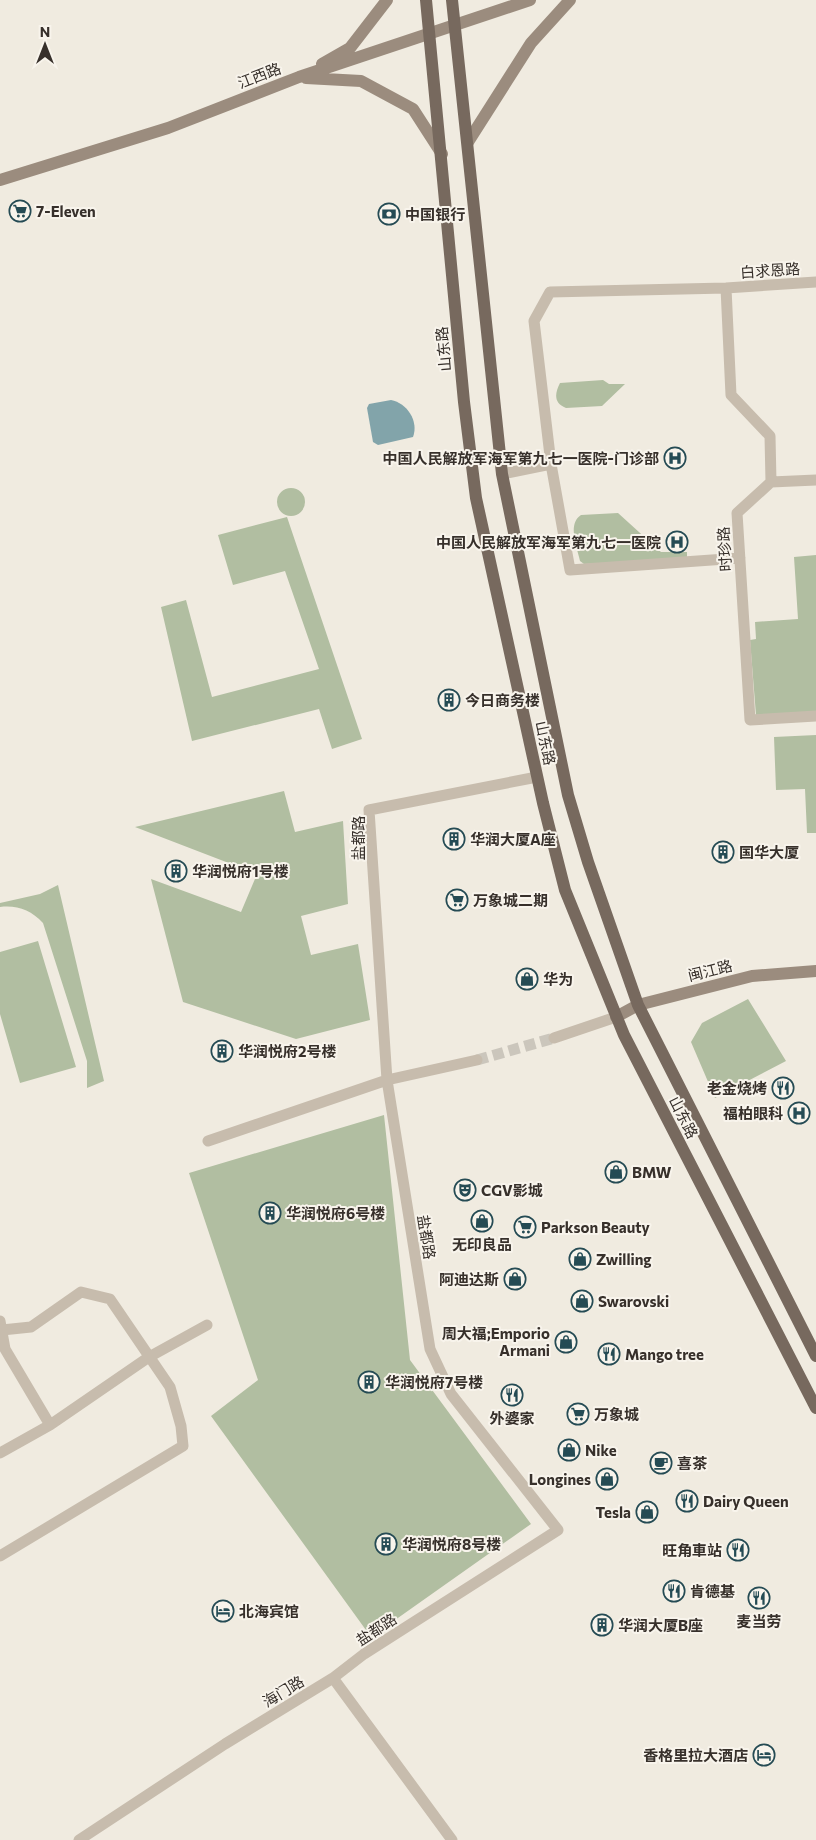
<svg xmlns="http://www.w3.org/2000/svg" width="816" height="1840" font-family="Commissioner,'Noto Sans SC',sans-serif">
	<style>
		.green { fill: #b1bea1 }
		.water { fill: #82a4aa }
		.lines { fill: none; stroke-linecap: round; stroke-linejoin: round }
		.street-tunnel { stroke: #cbc6bc; stroke-width: 11; stroke-dasharray: 11 5.5; stroke-linecap: butt }
		.street { stroke: #c7bcad; stroke-width: 11 }
		.secondary { stroke: #9b8c7e; stroke-width: 12 }
		.primary { stroke: #77695e; stroke-width: 12 }
		.labels { text-anchor: middle; dominant-baseline: central; stroke-width: 4; stroke-linejoin: round; paint-order: stroke }
		.street-label { font-size: 15px; fill: #37302b; stroke: #f8f4ec }
		.poi-label { font-size: 15px; font-weight: bold; fill: #37302b; stroke: #f8f4ec; text-anchor: start }
	</style>
	<rect width="100%" height="100%" fill="#f0ebe0"/>
	<path class="green" d="M603 380 609 384H625L602 406 566 408C553 403 555 393 560 383Z
		M277 502a14 14 0 1 1 28 0a14 14 0 1 1-28 0Z
		M618 513 661 552H687V560L584 564 580 561C577 547 567 524 581 515Z
		M287 517 362 739 332 749 319 709 192 741 161 607 186 600 212 697 319 669 285 571 233 585 218 535Z
		M816 555V712L756 715 750 640 756 639 755 622 798 619 794 557Z
		M816 735V833H807L805 789 776 790 774 737Z
		M284 791 295 832 343 821 348 904 301 916 311 955 358 944 370 1020 296 1039 183 1002 151 879 241 912 257 874 135 827Z
		M58 885 104 1081 87 1088V1061L43 923C31 910 17 905 0 907V903L40 894Z
		M38 941 76 1067 20 1083 0 1014V952Z
		M748 999 786 1061 715 1098 691 1042 702 1023Z
		M384 1115 410 1360 531 1524 371 1637 211 1416 258 1380 189 1173Z"/>
	<path class="water" d="M391 400C407 403 419 421 413 437L378 445 373 442 367 408 369 404Z"/>
	<g class="lines">
		<path class="street-tunnel" d="M477 1060 554 1038"/>
		<path class="street" d="M726 288 731 395 770 436 771 482 737 513 750 720 816 716
			M502 474 551 464
			M771 482 816 480
			M740 558 570 570 551 464 534 321 550 292 726 288 816 282
			M554 1038 616 1017
			M208 1141 387 1080 477 1060
			M0 1321 5 1349 50 1425
			M0 1453 50 1425 149 1357 207 1325
			M0 1556 183 1446 181 1426 170 1387 110 1299 81 1292 31 1327 2 1330
			M333 1678 364 1654 558 1530 451 1394 430 1349 387 1080 369 810 537 777
			M79 1840 225 1744 333 1678 452 1840"/>
		<path class="secondary" d="M322 64 350 48 387 0
			M306 78 361 81 413 109 442 154
			M468 142 531 43 570 0
			M0 180 168 128 299 77 530 0
			M616 1017 638 1005 752 976 816 971"/>
		<path class="primary" d="M426 0 464 402 476 498 543 803 565 890 624 1035 816 1408
			M452 0 502 474 568 795 588 862 638 1005 816 1356"/>
	</g>
	<defs>
		<g id="supermarket-ring" transform="scale(1.125)"><circle r="9.5" fill="#f8f4ec" stroke="#254b54" stroke-width="1.5"/><path d="M-6-5.5h2.5l.6 2H6L4.5 2H-2.5L-4.4-4H-6ZM-1.5 3.2a1.3 1.3 0 1 0 .1 0ZM3 3.2a1.3 1.3 0 1 0 .1 0Z" fill="#254b54"/></g>
		<g id="bank-ring" transform="scale(1.125)"><circle r="9.5" fill="#f8f4ec" stroke="#254b54" stroke-width="1.5"/><path d="M-6-4H6V4H-6ZM0-2.3a2.3 2.3 0 1 0 0 4.6a2.3 2.3 0 1 0 0-4.6Z" fill="#254b54"/></g>
		<g id="hospital-ring" transform="scale(1.125)"><circle r="9.5" fill="#f8f4ec" stroke="#254b54" stroke-width="1.5"/><path d="M-5-5h3v3.5h4V-5h3V5h-3V1.5h-4V5h-3Z" fill="#254b54"/></g>
		<g id="building-ring" transform="scale(1.125)"><circle r="9.5" fill="#f8f4ec" stroke="#254b54" stroke-width="1.5"/><path d="M-4-6H4V6H1V3H-1V6H-4ZM-2.5-4.3h1.7v1.8h-1.7ZM.8-4.3h1.7v1.8H.8ZM-2.5-1h1.7V.8h-1.7ZM.8-1h1.7V.8H.8Z" fill="#254b54"/></g>
		<g id="shop-ring" transform="scale(1.125)"><circle r="9.5" fill="#f8f4ec" stroke="#254b54" stroke-width="1.5"/><path d="M-5-2.5h2.3a2.7 3.5 0 0 1 5.4 0H5L5.5 6h-11ZM-1.5-2.5h3a1.5 2.3 0 0 0-3 0Z" fill="#254b54"/></g>
		<g id="restaurant-ring" transform="scale(1.125)"><circle r="9.5" fill="#f8f4ec" stroke="#254b54" stroke-width="1.5"/><path d="M-5-6h1v4h1v-4h1v4h1v-4h1v5L-1.5 .5V6h-2V.5L-5-1ZM5-6V6H3V1.5H1.5Q1.5-4 5-6Z" fill="#254b54"/></g>
		<g id="theatre-ring" transform="scale(1.125)"><circle r="9.5" fill="#f8f4ec" stroke="#254b54" stroke-width="1.5"/><path d="M-5-5.5Q0-4 5-5.5V0Q5 5 0 6Q-5 5-5 0ZM-3.3-2.5H-1v1.5H-3.3ZM1-2.5H3.3v1.5H1ZM-2.8 1Q0 5.5 2.8 1Z" fill="#254b54"/></g>
		<g id="cafe-ring" transform="scale(1.125)"><circle r="9.5" fill="#f8f4ec" stroke="#254b54" stroke-width="1.5"/><path d="M-5.5-4.5H6V0H3Q3 3.5 0 3.5H-2.5Q-5.5 3.5-5.5 0ZM3-3.2v2h1.7v-2ZM-6 4.5H4V6H-6Z" fill="#254b54"/></g>
		<g id="hotel-ring" transform="scale(1.125)"><circle r="9.5" fill="#f8f4ec" stroke="#254b54" stroke-width="1.5"/><path d="M-6-4.5h1.5V1H6V5H4.5V3h-9V5H-6ZM-4 0a1.8 1.8 0 1 1 3.6 0ZM.5 0V-2.5h3Q6-2.5 6 0Z" fill="#254b54"/></g>
	</defs>
	<g fill-rule="evenodd">
		<use href="#supermarket-ring" x="20" y="211"/>
		<use href="#bank-ring" x="389" y="214"/>
		<use href="#hospital-ring" x="675" y="458"/>
		<use href="#hospital-ring" x="677" y="542"/>
		<use href="#building-ring" x="449" y="700"/>
		<use href="#building-ring" x="454" y="839"/>
		<use href="#building-ring" x="723" y="852"/>
		<use href="#building-ring" x="176" y="871"/>
		<use href="#supermarket-ring" x="457" y="900"/>
		<use href="#shop-ring" x="527" y="979"/>
		<use href="#building-ring" x="222" y="1051"/>
		<use href="#restaurant-ring" x="783" y="1088"/>
		<use href="#hospital-ring" x="799" y="1113"/>
		<use href="#shop-ring" x="616" y="1172"/>
		<use href="#theatre-ring" x="465" y="1190"/>
		<use href="#building-ring" x="270" y="1213"/>
		<use href="#shop-ring" x="482" y="1221"/>
		<use href="#supermarket-ring" x="525" y="1227"/>
		<use href="#shop-ring" x="580" y="1259"/>
		<use href="#shop-ring" x="515" y="1279"/>
		<use href="#shop-ring" x="582" y="1301"/>
		<use href="#shop-ring" x="566" y="1342"/>
		<use href="#restaurant-ring" x="609" y="1354"/>
		<use href="#building-ring" x="369" y="1382"/>
		<use href="#restaurant-ring" x="512" y="1395"/>
		<use href="#supermarket-ring" x="578" y="1414"/>
		<use href="#shop-ring" x="569" y="1450"/>
		<use href="#cafe-ring" x="661" y="1463"/>
		<use href="#shop-ring" x="607" y="1479"/>
		<use href="#restaurant-ring" x="687" y="1501"/>
		<use href="#shop-ring" x="647" y="1512"/>
		<use href="#building-ring" x="386" y="1544"/>
		<use href="#restaurant-ring" x="738" y="1550"/>
		<use href="#restaurant-ring" x="674" y="1591"/>
		<use href="#restaurant-ring" x="759" y="1598"/>
		<use href="#hotel-ring" x="223" y="1611"/>
		<use href="#building-ring" x="602" y="1625"/>
		<use href="#hotel-ring" x="764" y="1755"/>
	</g>
	<g class="labels">
		<g class="street-label">
			<text transform="translate(259 75) rotate(-21)">江西路</text>
			<text transform="translate(770 270) rotate(-4)">白求恩路</text>
			<text transform="translate(443 349) rotate(-95)">山东路</text>
			<text transform="translate(724 549) rotate(-93)">时珍路</text>
			<text transform="translate(546 743) rotate(78)">山东路</text>
			<text transform="translate(358 838) rotate(-90)">盐都路</text>
			<text transform="translate(710 970) rotate(-14)">闽江路</text>
			<text transform="translate(684 1117) rotate(63)">山东路</text>
			<text transform="translate(427 1237) rotate(81)">盐都路</text>
			<text transform="translate(376 1629) rotate(-33)">盐都路</text>
			<text transform="translate(283 1691) rotate(-31)">海门路</text>
		</g>
		<g class="poi-label">
			<text x="36" y="211">7-Eleven</text>
			<text x="405" y="214">中国银行</text>
			<text x="659" y="458" text-anchor="end">中国人民解放军海军第九七一医院-门诊部</text>
			<text x="661" y="542" text-anchor="end">中国人民解放军海军第九七一医院</text>
			<text x="465" y="700">今日商务楼</text>
			<text x="470" y="839">华润大厦A座</text>
			<text x="739" y="852">国华大厦</text>
			<text x="192" y="871">华润悦府1号楼</text>
			<text x="473" y="900">万象城二期</text>
			<text x="543" y="979">华为</text>
			<text x="238" y="1051">华润悦府2号楼</text>
			<text x="767" y="1088" text-anchor="end">老金烧烤</text>
			<text x="783" y="1113" text-anchor="end">福柏眼科</text>
			<text x="632" y="1172">BMW</text>
			<text x="481" y="1190">CGV影城</text>
			<text x="286" y="1213">华润悦府6号楼</text>
			<text x="541" y="1227">Parkson Beauty</text>
			<text x="482" y="1244" text-anchor="middle">无印良品</text>
			<text x="596" y="1259">Zwilling</text>
			<text x="499" y="1279" text-anchor="end">阿迪达斯</text>
			<text x="598" y="1301">Swarovski</text>
			<text x="550" y="1333" text-anchor="end">周大福;Emporio<tspan x="550" dy="17">Armani</tspan></text>
			<text x="625" y="1354">Mango tree</text>
			<text x="385" y="1382">华润悦府7号楼</text>
			<text x="594" y="1414">万象城</text>
			<text x="512" y="1418" text-anchor="middle">外婆家</text>
			<text x="585" y="1450">Nike</text>
			<text x="677" y="1463">喜茶</text>
			<text x="591" y="1479" text-anchor="end">Longines</text>
			<text x="703" y="1501">Dairy Queen</text>
			<text x="631" y="1512" text-anchor="end">Tesla</text>
			<text x="402" y="1544">华润悦府8号楼</text>
			<text x="722" y="1550" text-anchor="end">旺角車站</text>
			<text x="690" y="1591">肯德基</text>
			<text x="239" y="1611">北海宾馆</text>
			<text x="759" y="1621" text-anchor="middle">麦当劳</text>
			<text x="618" y="1625">华润大厦B座</text>
			<text x="748" y="1755" text-anchor="end">香格里拉大酒店</text>
		</g>
	</g>
	<g transform="translate(45 45)" stroke="#f8f4ec" stroke-width="4" paint-order="stroke">
	<path d="M0-4L9 19L0 12L-9 19Z" fill="#37302b"/>
	<text y="-8" font-size="14" font-weight="bold" text-anchor="middle" fill="#37302b">N</text>
	</g>
</svg>
